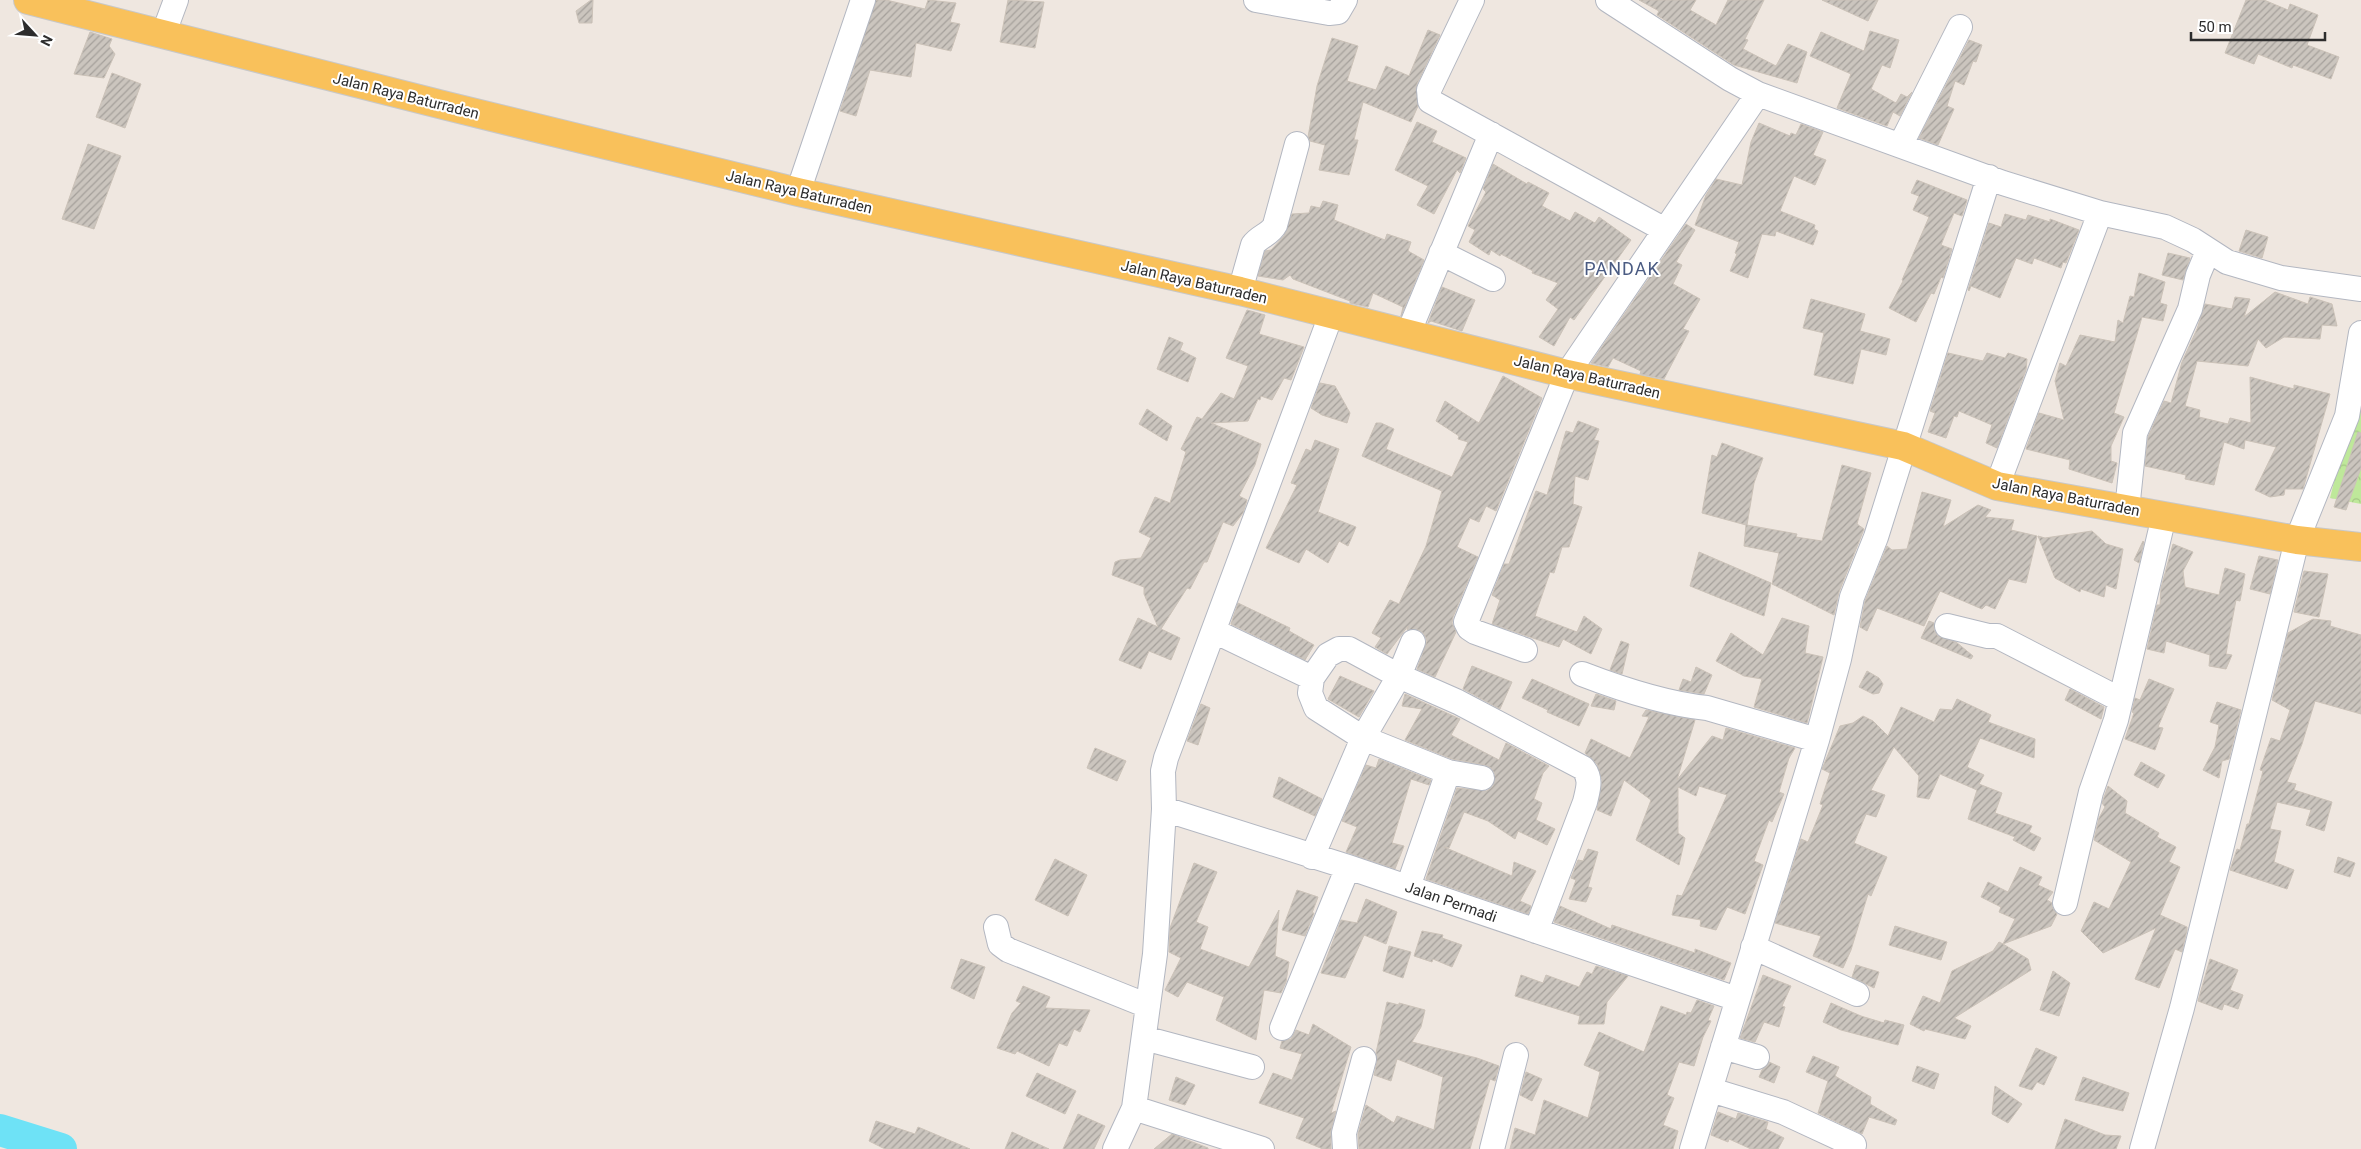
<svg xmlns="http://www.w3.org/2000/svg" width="2361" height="1149" font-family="Roboto,sans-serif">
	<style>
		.forest { fill: url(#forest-crowns) }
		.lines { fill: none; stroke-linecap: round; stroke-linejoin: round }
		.river { stroke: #6ee2f6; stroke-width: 32 }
		.building { fill: url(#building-hatch); stroke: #cbc2b8 }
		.minor-casing { stroke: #b3b7c1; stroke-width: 26 }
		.major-casing { stroke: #c8c8c8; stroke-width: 30 }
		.minor { stroke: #fff; stroke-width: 24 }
		.major { stroke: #f9c15b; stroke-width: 28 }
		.labels { text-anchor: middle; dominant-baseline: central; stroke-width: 4; stroke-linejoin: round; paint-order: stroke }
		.street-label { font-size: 15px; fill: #2d2d2d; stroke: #fff }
		.quarter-label { font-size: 18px; letter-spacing: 1px; fill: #4a5b82; stroke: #fff }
	</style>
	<defs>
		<pattern id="forest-crowns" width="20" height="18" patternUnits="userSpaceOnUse" patternTransform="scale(1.25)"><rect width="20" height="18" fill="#bee89a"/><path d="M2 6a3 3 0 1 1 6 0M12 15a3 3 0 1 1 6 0" fill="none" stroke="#a4c785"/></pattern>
		<pattern id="building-hatch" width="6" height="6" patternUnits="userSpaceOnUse" patternTransform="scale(1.25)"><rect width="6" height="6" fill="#cbc5be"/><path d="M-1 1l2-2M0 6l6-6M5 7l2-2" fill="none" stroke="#a5a09b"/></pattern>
	</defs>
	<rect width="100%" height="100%" fill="#efe7e0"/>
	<path class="forest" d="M2360 378H2361V504L2330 498Z"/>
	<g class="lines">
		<path class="river" d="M0 1130 61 1149"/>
	</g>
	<path class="building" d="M591 0H593L592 23H579L576 11Z
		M876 0H886L925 9 928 0 956 3 950 22 960 24 951 51 916 43 911 77 870 70 856 116 840 111Z
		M1008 0 1044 2 1035 48 1000 42Z
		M1639 0H1696L1690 10 1716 25 1728 0H1764L1745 39 1748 40 1743 49 1776 66 1788 44 1807 52 1797 83 1734 65 1657 15 1659 11Z
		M1822 0H1878L1868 21Z
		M2246 0H2264L2288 10 2290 4 2318 15 2307 45 2339 57 2331 79 2293 65 2292 68 2258 54 2254 64 2225 53Z
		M1428 30 1440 35 1417 84 1418 106 1411 122 1363 102 1354 140H1358L1349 175 1319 170 1325 145 1310 141 1308 137 1317 86 1332 38 1358 46 1347 81 1376 90 1386 66 1409 76Z
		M1870 31 1899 40 1890 68 1882 65 1871 89 1896 103 1901 94 1907 97 1912 92 1900 116 1893 112 1887 126 1837 108 1851 74 1810 56 1821 32 1864 51Z
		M90 32 112 39 109 46 115 54 104 78 74 74Z
		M1969 40 1982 45 1976 62 1973 61 1964 85 1955 81 1947 106 1954 109 1938 145 1919 138Z
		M112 73 141 84 125 128 96 117Z
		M1417 122 1437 131 1432 142 1466 158 1460 173 1457 170 1434 214 1417 205 1428 186 1395 170Z
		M1759 123 1790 136 1791 133 1796 135 1801 124 1823 132 1813 155 1826 160 1815 185 1794 176 1780 211 1815 225 1814 229 1818 231 1813 245 1776 231 1775 236 1762 234 1748 278 1730 271 1737 254 1735 253 1739 242 1695 225 1706 195 1716 179 1742 185 1751 142Z
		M88 144 121 156 94 229 62 219Z
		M1493 164 1527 184 1528 182 1549 193 1542 206 1570 221 1575 212 1595 223 1599 217 1631 240 1574 320 1570 317 1554 346 1539 337 1558 309 1546 300 1558 283 1532 273 1533 271 1501 254 1500 256 1491 250 1489 255 1469 242 1475 230 1468 226 1486 192 1483 189Z
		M1917 180 1967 200 1962 216 1954 213 1941 245 1952 249 1943 278 1941 277 1934 294 1931 293 1916 322 1889 308 1903 281 1902 280 1929 217 1913 210 1919 196 1911 193Z
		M1323 201 1338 205 1334 220 1385 240 1387 234 1411 242 1408 251 1424 260 1401 316 1403 307 1373 293 1368 307 1350 303V301L1293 279 1290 275 1283 280 1258 276 1265 251 1271 250 1284 236 1292 214 1309 213 1311 206 1320 208Z
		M2005 214 2026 220 2028 215 2050 222V219L2079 230 2066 263 2063 262 2061 268 2034 258 2032 264 2016 258 2000 298 1971 286 1969 291 1968 290 1989 223 2001 227Z
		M1686 224 1695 230 1676 262 1682 265 1673 284 1700 299 1683 329 1689 331 1664 379 1640 374 1641 371 1613 358 1608 367 1591 363Z
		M2246 230 2268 237 2262 258 2239 251Z
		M2168 253 2190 258 2183 280 2162 275Z
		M2139 273 2165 282 2160 303 2167 305 2163 321 2142 317 2114 413 2124 417 2111 446V461L2117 463 2112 483 2069 469 2070 460 2026 449 2039 413 2064 420 2055 381 2060 363 2066 366 2080 335 2115 342 2118 320 2123 323 2130 296 2134 297Z
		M1442 287 1475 300 1462 331 1431 321 1428 323Z
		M2275 292 2308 304 2310 297 2332 304 2337 326 2322 325 2320 339 2284 337 2266 348 2258 339 2248 366 2197 361 2185 406 2200 410 2199 417 2228 424 2230 418 2251 423 2250 377 2294 389V385L2330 394 2303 489H2285L2284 495 2270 497 2255 490 2276 447 2245 440 2244 449 2224 442 2214 485 2185 479 2186 475 2145 466 2148 437 2164 401 2171 403 2182 362 2197 329 2205 304 2232 309 2235 297 2250 299 2244 317Z
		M1811 299 1865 314 1860 331 1890 339 1886 355 1861 349 1853 384 1814 375 1824 333 1803 328Z
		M1247 310 1265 315 1259 334 1304 347 1291 380 1284 378 1272 400 1261 396 1260 400 1258 399 1248 421 1211 423 1261 444 1255 465 1239 496 1247 500 1243 513 1233 526 1223 522 1207 562H1204L1190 589 1187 588 1161 629 1180 638 1171 660 1149 651 1141 669 1119 660 1138 618 1158 627 1144 594V587L1112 575 1115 562 1120 560 1141 558 1151 538 1139 532 1155 497 1170 503 1186 452 1181 449 1197 417 1202 419 1221 393 1234 399 1248 366 1226 358Z
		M1169 337 1183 343 1180 350 1196 358 1188 382 1157 369Z
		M1948 353 1983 361 1987 353 2005 358 2008 353 2027 359 2026 370 1997 448 1986 443 1992 425 1959 411 1957 417 1954 416 1946 438 1928 432 1935 413 1930 411Z
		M1503 376 1542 398 1496 511 1486 506 1479 522 1470 518 1457 547 1478 557 1453 617 1452 623 1456 632 1435 677 1417 669 1427 641 1424 634 1419 630H1407L1408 626 1387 654 1375 647 1381 638 1372 633 1390 600 1399 604 1426 546 1442 491 1362 456 1376 423H1381L1394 429 1386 449 1452 477 1468 442 1458 439 1459 436 1436 421 1445 401 1479 423Z
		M1320 383 1335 386 1350 413 1347 423 1322 415 1311 408Z
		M1147 409 1172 426 1167 441 1139 424Z
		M1578 421 1599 429 1594 440 1599 441 1588 480 1575 476 1573 504 1582 507 1569 547H1562L1554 573 1550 572 1535 616 1577 632 1584 616 1602 629 1591 654 1563 639 1559 647 1492 624 1500 600 1492 595 1504 564H1509L1536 491 1547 495 1566 431 1573 433Z
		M2358 432 2361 433V468L2346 510 2334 507Z
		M1315 440 1339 449 1318 512 1356 527 1348 546 1339 541 1328 563 1306 549 1299 563 1266 548 1297 485 1291 483 1306 449 1311 451Z
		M1722 443 1763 458 1754 483 1747 525 1797 534 1796 537 1822 541 1842 465 1871 473 1857 524 1864 529 1839 592 1834 615 1772 584 1779 553 1744 546 1746 525 1702 513 1712 455 1717 457Z
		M1922 492 1951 500 1943 527 1978 505 1991 510 1985 517 2014 520 2011 530 2037 536 2026 583 2009 579 1995 609 1986 605 1982 609 1940 591 1924 626 1877 608 1867 631 1860 627 1865 601 1887 546 1892 550 1907 549Z
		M2092 531 2106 544 2123 549 2116 589 2106 585 2104 597 2081 589 2080 592 2055 578 2038 536 2045 538Z
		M2143 541 2144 542 2139 563 2134 560Z
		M2173 544 2193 552 2183 571 2185 587 2219 595 2225 568 2245 574 2240 601 2236 600 2229 637 2226 654 2232 655 2226 669 2209 666 2210 655 2166 641 2164 653 2147 649 2157 605H2160L2161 588Z
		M1699 552 1771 583 1764 616 1690 586Z
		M2259 556 2278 560 2270 594 2250 589Z
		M2304 571 2328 574 2319 617 2294 612Z
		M1238 603 1290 628 1289 631 1314 645 1305 660 1231 624Z
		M1782 618 1809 626 1805 653 1823 657 1807 723 1754 707 1762 679 1744 676 1716 661 1731 633 1763 655Z
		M2313 619 2331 621 2330 626 2361 635V714L2315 701 2302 744 2287 782 2296 784 2294 790 2332 802 2324 831 2306 825 2311 810 2277 802 2270 829 2281 831 2274 862 2294 870 2287 889 2230 870 2237 849 2240 850 2247 824H2249L2263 771 2260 770 2271 738 2280 741 2290 710 2272 700 2288 633Z
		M1929 621 1934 623V630L1938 636 1956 642 1973 656 1971 659 1921 638Z
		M1621 641 1629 644 1622 674 1610 670Z
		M1472 666 1512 682 1500 709 1463 689Z
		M1696 667 1712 675 1704 694 1679 690 1683 679 1691 682Z
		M1867 671 1879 678 1883 684 1879 693 1873 694 1859 687Z
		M1340 676 1374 691 1359 717 1328 699Z
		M1532 679 1589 704 1579 726 1547 712 1548 710 1522 698Z
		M2149 679 2174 689 2158 727 2163 728 2155 750 2125 739 2134 713 2132 712 2135 698 2140 700Z
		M2070 689 2104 707 2101 719 2065 700Z
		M1405 694 1460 719 1451 735 1499 760 1506 743 1549 766 1543 773 1534 799 1542 803 1536 820 1555 829 1547 845 1518 831 1515 839 1488 821 1464 812 1449 848 1444 847 1512 876 1514 862 1536 871 1520 901 1531 906 1528 914 1426 879 1457 788 1487 791 1493 786 1495 774 1491 768 1485 765 1452 759 1405 740 1422 709 1402 706Z
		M1596 694 1616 701 1614 710 1591 706Z
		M1957 699 1991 715 1988 722 2035 739 2034 758 1980 738 1967 767 1984 775 1979 784 2002 793 1995 813 2032 826 2029 832 2041 838 2034 851 2013 840 2015 837 1968 819 1977 790 1940 774 1929 799 1917 797 1919 776 1894 747 1871 790 1885 795 1876 817 1866 814 1854 843 1887 857 1871 896 1868 894 1851 950 1843 968 1813 956 1821 936 1775 923 1801 839 1808 842 1823 805 1820 804 1830 773 1822 769 1840 726 1853 723 1863 716 1873 721 1888 736 1901 707 1934 722 1940 709 1952 710Z
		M2217 702 2241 710 2229 759 2222 761 2219 778 2203 770 2215 747 2219 725 2210 722Z
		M1201 704 1210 708 1198 745 1187 741Z
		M1646 710 1695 720 1677 780 1712 736 1723 740 1726 728 1795 748 1789 758 1779 792 1784 794 1772 822 1769 820 1754 861 1763 865 1745 914 1727 907 1716 930 1700 926 1701 920 1672 915 1677 895 1682 896 1727 795 1699 786 1696 796 1678 787V833L1685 838 1679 865 1636 840 1651 800 1624 780 1611 816 1597 810 1602 780 1597 764 1585 753 1591 739 1630 758 1649 717 1642 716Z
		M1095 748 1126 761 1117 781 1087 768Z
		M1379 759 1431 780 1429 785 1411 779 1392 843 1404 846 1395 869 1346 852 1357 827 1342 821 1366 765 1376 768Z
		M2141 762 2165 775 2158 788 2134 775Z
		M1279 777 1322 799 1315 816 1273 797Z
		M2108 786 2127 801 2125 813 2159 833 2157 837 2176 847 2169 862 2180 867 2160 915 2187 927V930L2182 952 2175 949 2159 988 2135 979 2156 928 2103 953 2081 931 2094 902 2109 909 2131 862 2094 840 2099 818 2105 807 2102 803Z
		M1588 849 1598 852 1588 887 1592 888 1586 902 1569 899 1576 880 1571 878 1578 860 1583 861Z
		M2338 857 2355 863 2350 877 2334 872Z
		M1055 859 1087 875 1068 916 1035 900Z
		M1194 863 1217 872 1196 922 1208 927 1200 949 1249 967 1279 910 1275 956 1289 962 1286 982 1281 993 1264 990 1256 1040 1216 1020 1224 997 1187 982 1178 997 1165 990 1181 958 1169 952 1170 928Z
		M2020 867 2042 877 2038 885 2053 892 2047 900 2052 903V907L2057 914 2051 926 2003 944 2028 959 2031 970 1954 1018 1971 1026 1965 1039 1925 1029 1924 1031 1910 1024 1923 996 1940 1003 1952 971 1993 951 1999 942 2003 944 2015 919 1999 912 2001 907 1981 897 1988 882 2008 892Z
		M1297 890 1318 897 1312 913H1314L1305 936 1282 930Z
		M1366 899 1397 912 1386 944 1364 935 1345 978 1321 973 1341 920 1357 923Z
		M1560 906 1611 929 1612 925 1695 953V949L1731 963 1724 980 1554 922Z
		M1895 926 1947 942 1941 960 1889 945Z
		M1422 931 1443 935 1442 938 1462 945 1452 967 1433 959 1432 962 1414 956Z
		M1389 946 1411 952 1403 978 1383 971Z
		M961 959 985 967 974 999 951 988Z
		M2210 959 2238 970 2230 990 2243 995 2238 1009 2224 1004 2222 1010 2198 1001Z
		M1856 965 1879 972 1874 988 1852 977Z
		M1596 966 1628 976 1607 1002 1604 1024H1578L1580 1016 1515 996 1521 975 1543 983 1546 975 1579 987 1587 972 1592 974Z
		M2053 971 2070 983 2059 1016 2040 1010Z
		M1763 975 1791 986 1782 1006 1785 1007 1779 1027 1764 1022 1755 1042 1740 1038Z
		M1023 986 1050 997 1045 1008 1090 1010 1080 1032 1074 1029 1067 1046 1059 1043 1049 1066 1017 1051 1015 1054 997 1048 1012 1013 1021 1003 1016 1001Z
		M1697 1000 1714 1006 1708 1020 1711 1021 1703 1037 1694 1066 1679 1062 1667 1095 1674 1098 1663 1125 1678 1131 1673 1149H1510L1515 1128 1535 1135 1544 1100 1588 1118 1600 1072 1584 1065 1599 1032 1644 1052 1661 1006 1686 1015 1687 1012 1691 1013Z
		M1387 1002 1399 1005V1003L1425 1010 1421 1027 1412 1042 1477 1058 1499 1066 1495 1081 1490 1079 1470 1149H1359L1358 1134 1366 1105 1394 1123 1397 1116 1434 1130 1443 1077 1397 1059 1391 1081 1374 1075 1377 1062 1376 1053Z
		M1831 1003 1861 1016 1884 1023 1885 1020 1904 1025 1898 1045 1841 1030 1823 1022Z
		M1313 1024 1351 1047 1331 1113 1336 1111 1331 1130V1149H1323L1296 1138 1304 1118 1259 1103 1273 1073 1292 1080 1302 1054 1280 1048 1282 1041 1291 1039 1296 1030 1309 1035Z
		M2036 1048 2057 1057 2044 1085 2037 1082 2032 1090 2019 1086Z
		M1813 1056 1839 1067 1835 1076 1871 1097 1870 1104 1897 1120 1895 1125 1869 1117 1862 1134 1818 1113 1828 1081 1806 1072Z
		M1769 1062 1780 1067 1774 1083 1759 1077 1762 1070Z
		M1917 1066 1939 1074 1934 1089 1912 1081Z
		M1526 1072 1542 1079 1532 1101 1520 1095Z
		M1037 1073 1076 1091 1065 1114 1026 1096Z
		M1176 1077 1195 1085 1185 1105 1169 1100Z
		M2083 1077 2129 1093 2123 1111 2075 1100Z
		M1995 1086 2022 1104 2008 1123 1992 1114Z
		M1718 1112 1736 1119 1738 1113 1768 1122 1766 1129 1784 1138 1778 1149H1751L1729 1139 1728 1142 1711 1135Z
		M1078 1114 1105 1126 1094 1149H1063Z
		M2065 1119 2105 1135 2121 1136 2116 1149H2055Z
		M876 1121 915 1134 918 1127 970 1149H885L869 1141Z
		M1012 1132 1049 1149H1005Z
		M1172 1134 1208 1148V1149H1154Z"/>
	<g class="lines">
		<g class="minor-casing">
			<path id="minor" d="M1256 0 1329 13 1338 12 1345 0
				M1472 0 1429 90 1430 101 1665 230
				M163 35 176 0
				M1758 94 2003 183 2100 213 2165 227 2193 240 2227 262 2281 278 2361 289
				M1901 144 1960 27
				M798 192 863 0
				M1441 253 1493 279
				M1240 291 1253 245C1259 236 1270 235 1275 225L1297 144
				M1408 334 1491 134
				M1997 486 2100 213
				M2127 510 2135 433 2190 309 2198 275 2208 251
				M1947 626 1988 636H1997L2119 699
				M1214 631 1312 678
				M1525 650 1475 632 1469 628 1466 622 1567 374 1758 94 1730 79 1608 0
				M1582 674C1621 689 1665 704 1707 708L1817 740
				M1482 778 1448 772 1363 738 1316 708 1310 693 1312 678 1328 655 1339 649H1349L1399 676 1458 702 1583 768C1592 779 1588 789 1585 802L1536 931
				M1164 809 1348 867 1737 999
				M1312 857 1363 738 1399 676 1413 642
				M1408 887 1448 772
				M2065 903 2091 792 2116 720 2164 516
				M996 927 1000 944 1008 950 1148 1006
				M1753 947 1857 994
				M1282 1028 1348 867
				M1144 1038 1252 1067
				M1723 1047 1757 1057
				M1711 1090 1783 1112 1854 1145
				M1134 1108 1262 1149
				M1115 1149 1134 1108 1155 954 1164 809 1163 771 1166 758 1331 315
				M1345 1149 1344 1133 1364 1059
				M1492 1149 1516 1055
				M1692 1149 1817 740 1839 659 1852 597 1876 537 1989 177
				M2142 1149 2182 1008 2297 540 2347 416 2361 333"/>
		</g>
		<g class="major-casing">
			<path id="major" d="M28 0 447 106 798 192 1240 291 1567 374 1903 446 1997 486 2297 540 2361 547"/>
		</g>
		<use href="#minor" class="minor"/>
		<use href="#major" class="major"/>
	</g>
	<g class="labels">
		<g class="street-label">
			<text transform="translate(406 96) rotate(14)">Jalan Raya Baturraden</text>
			<text transform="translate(799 192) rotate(13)">Jalan Raya Baturraden</text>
			<text transform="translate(1194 282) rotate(13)">Jalan Raya Baturraden</text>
			<text transform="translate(1587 377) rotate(13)">Jalan Raya Baturraden</text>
			<text transform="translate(2066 497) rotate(11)">Jalan Raya Baturraden</text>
			<text transform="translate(1451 902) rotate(19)">Jalan Permadi</text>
		</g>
		<g class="quarter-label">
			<text x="1622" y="268">PANDAK</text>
		</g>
	</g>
	<g transform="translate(35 35) rotate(116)" stroke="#ffffff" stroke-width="4" paint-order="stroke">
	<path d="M0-4L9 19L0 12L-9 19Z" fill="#2d2d2d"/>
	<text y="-8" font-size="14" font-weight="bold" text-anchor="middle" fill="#2d2d2d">N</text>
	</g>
	<path d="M2191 32v8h134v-8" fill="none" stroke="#2d2d2d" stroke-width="2.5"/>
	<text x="2198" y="32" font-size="15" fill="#2d2d2d" stroke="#ffffff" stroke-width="4" paint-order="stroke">50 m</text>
</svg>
